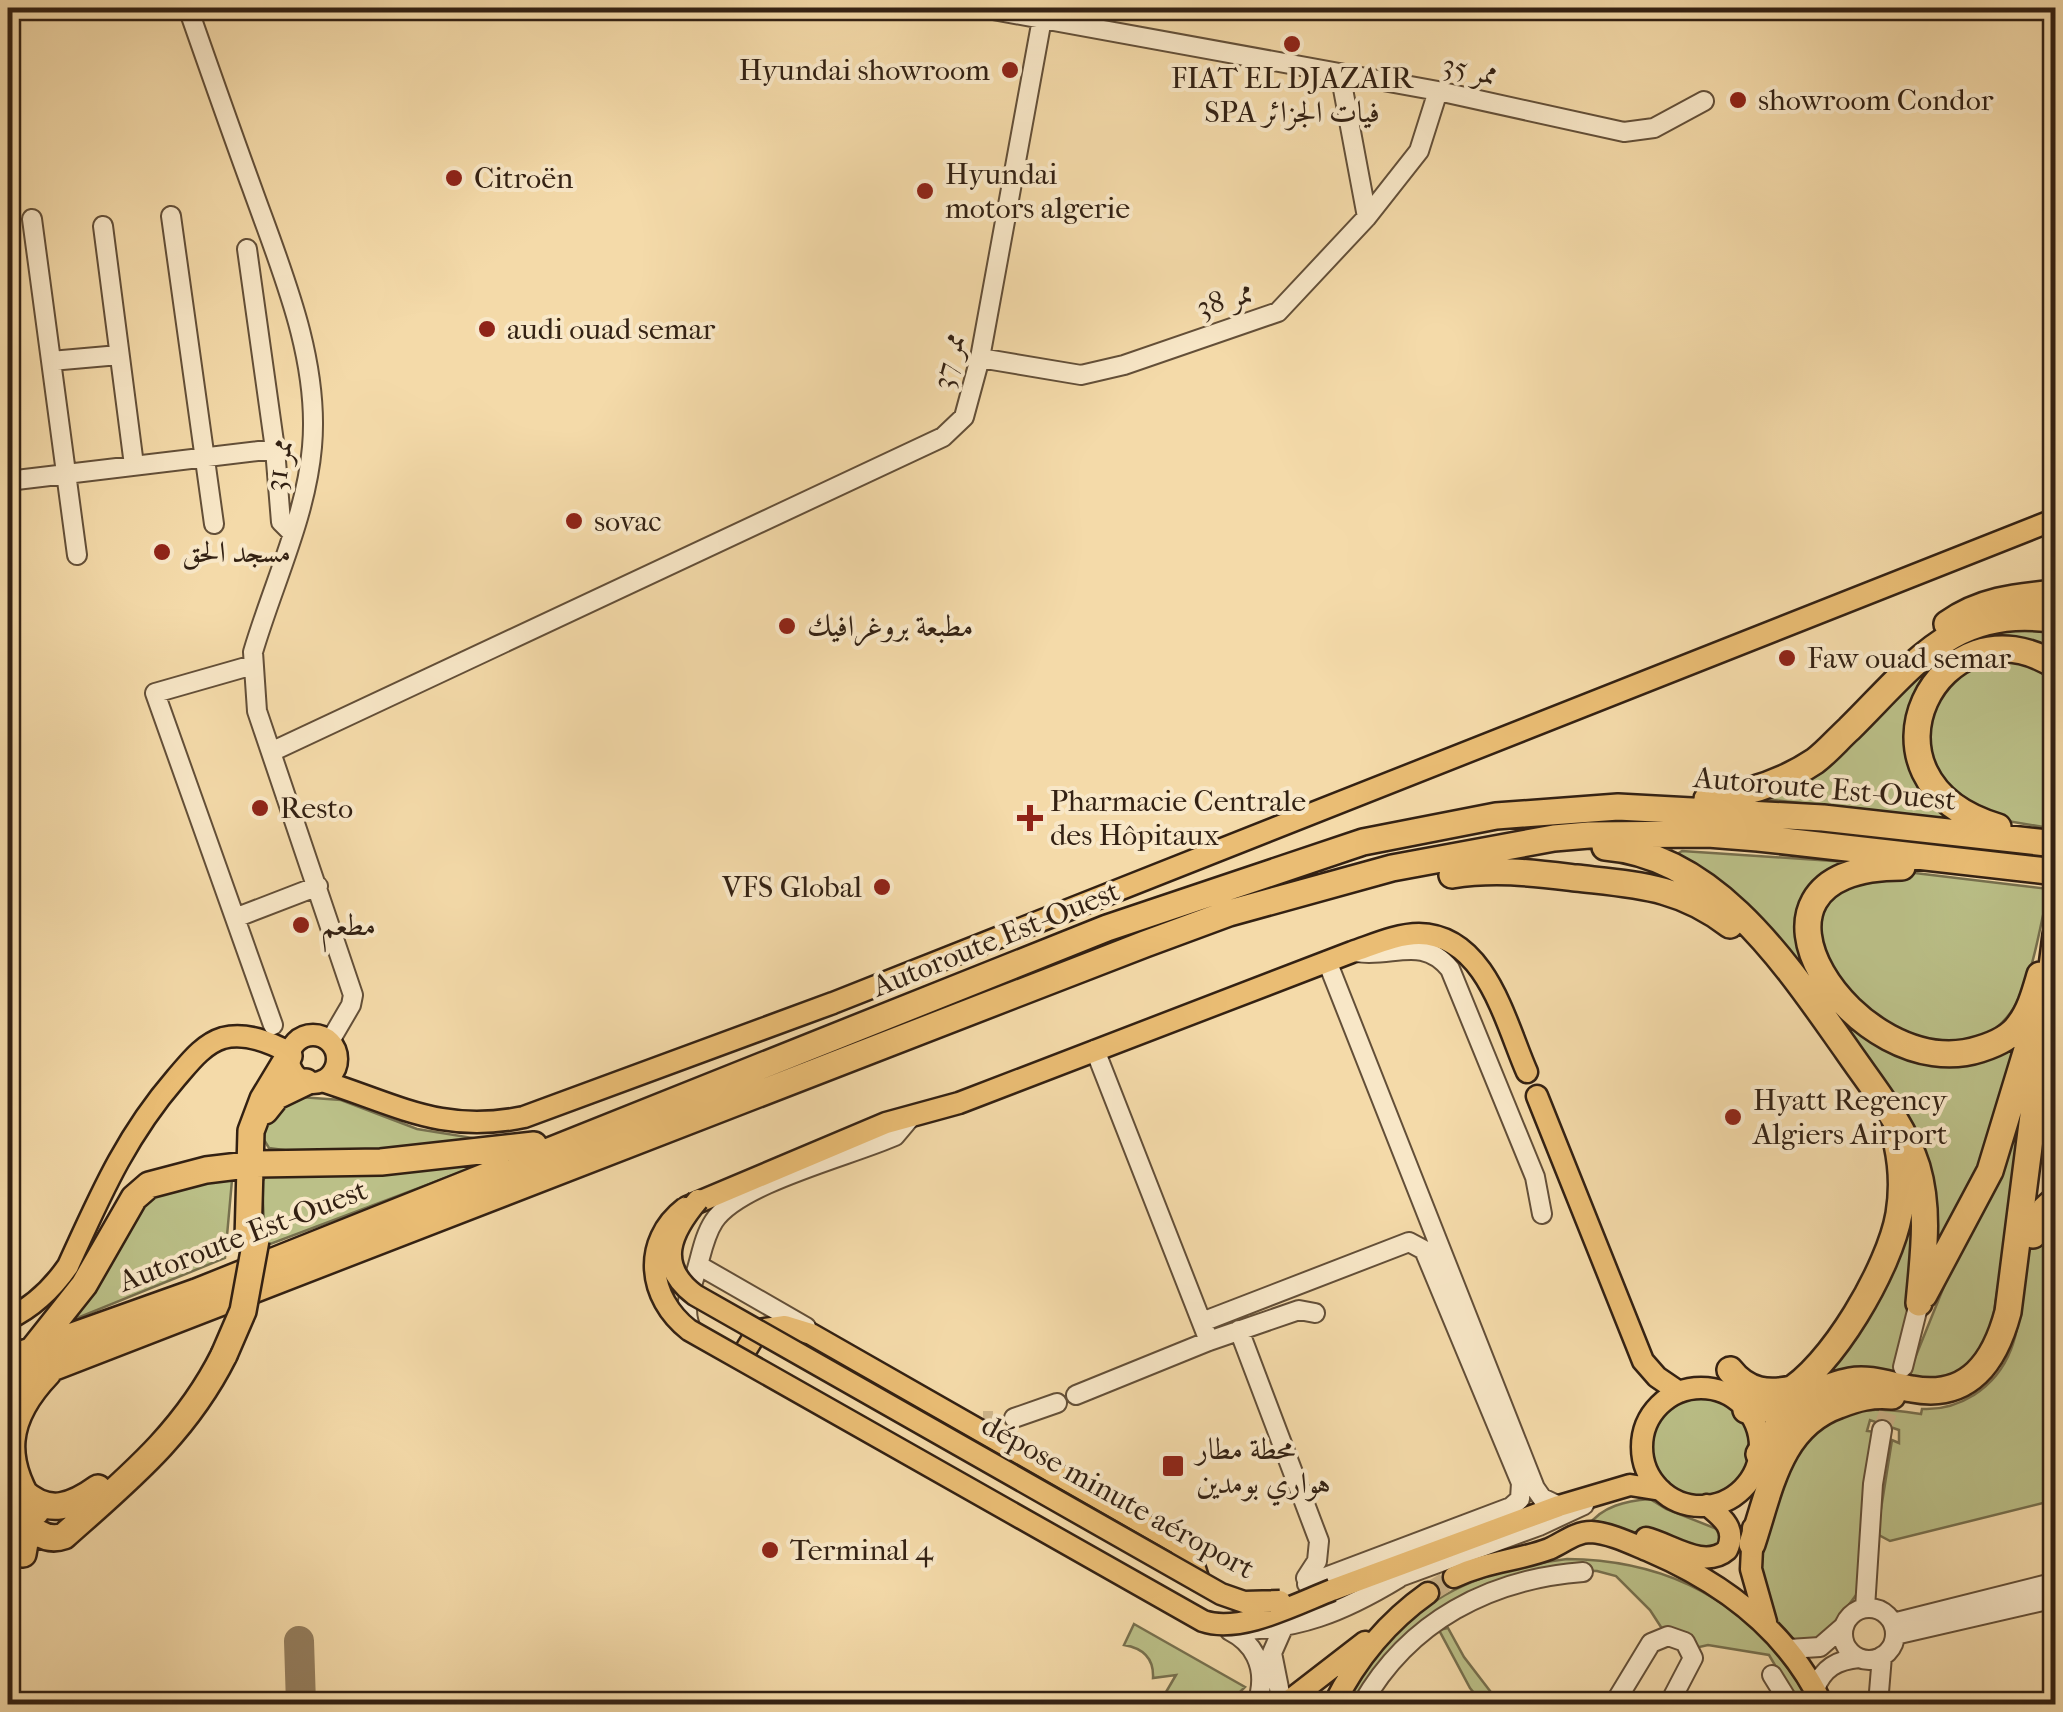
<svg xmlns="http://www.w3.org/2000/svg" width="2063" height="1712" font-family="'IM FELL French Canon',Amiri,serif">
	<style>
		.green { fill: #bbc088; stroke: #77704e; stroke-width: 2.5 }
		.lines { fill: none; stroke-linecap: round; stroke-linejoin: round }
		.taxiway { stroke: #947e5e; stroke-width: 30 }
		.minor-tunnel { stroke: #cdb58b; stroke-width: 18; stroke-dasharray: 18 9; stroke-linecap: butt }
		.major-tunnel { stroke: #cdb58b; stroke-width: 20; stroke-dasharray: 20 10; stroke-linecap: butt }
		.minor-casing { stroke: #634f38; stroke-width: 22 }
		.major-casing { stroke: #332113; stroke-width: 25 }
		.highway-casing { stroke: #332113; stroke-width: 30 }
		.minor { stroke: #f8e7c7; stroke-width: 18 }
		.major { stroke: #eabd74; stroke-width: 20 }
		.highway { stroke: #eabd74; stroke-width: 25 }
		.rail { stroke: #332113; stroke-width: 4; stroke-dasharray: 18 18; stroke-linecap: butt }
		.major-bridge-casing { stroke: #332113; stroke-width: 25; stroke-linecap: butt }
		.highway-bridge-casing { stroke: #332113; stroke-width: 30; stroke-linecap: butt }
		.major-bridge { stroke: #eabd74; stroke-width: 20 }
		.highway-bridge { stroke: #eabd74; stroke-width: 25 }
		.poi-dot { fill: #8f2418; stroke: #f8e7c7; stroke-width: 4 }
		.labels { text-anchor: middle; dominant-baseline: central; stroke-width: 8; stroke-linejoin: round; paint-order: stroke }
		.poi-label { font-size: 30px; fill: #332113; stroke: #f8e7c7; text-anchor: start }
		.street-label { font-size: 30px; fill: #332113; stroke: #f8e7c7 }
	</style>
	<rect width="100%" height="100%" fill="#f4daa9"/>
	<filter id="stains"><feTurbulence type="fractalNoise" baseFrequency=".002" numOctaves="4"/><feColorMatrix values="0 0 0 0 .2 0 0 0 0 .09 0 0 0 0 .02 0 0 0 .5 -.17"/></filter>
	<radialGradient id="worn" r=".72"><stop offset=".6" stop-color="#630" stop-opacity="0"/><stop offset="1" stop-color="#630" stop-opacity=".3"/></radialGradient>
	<path class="green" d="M1998 628 2055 629V658L1977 645 1910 721 1967 822 1748 797 1813 768 1946 643Z
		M1993 655 2056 673 2055 829 1984 817 1930 771 1929 706 1937 692Z
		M1682 851 1848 862 1824 878 1799 946 1808 975 1820 992 1892 1050 1930 1062 2023 1024 1991 1140 1932 1260 1902 1115 1674 856Z
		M1898 871 2049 889C2032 955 2029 1051 1938 1043 1929 1042 1916 1043 1908 1040 1893 1035 1836 981 1819 967L1822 899 1831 890Z
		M2031 1071 1991 1332 1972 1364 1952 1377 1814 1390 1916 1189 1911 1368Z
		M300 1097 341 1100 417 1129 473 1138 475 1145 313 1154 269 1148 261 1135 266 1118Z
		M480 1165 265 1246 262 1182 269 1170H390Z
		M232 1180 225 1258 70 1321C90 1287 128 1204 163 1191 185 1183 209 1181 232 1180Z
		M2055 1209V1500L1890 1541 1877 1534 1892 1440 1899 1443V1430L1870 1420 1867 1431 1876 1432 1864 1487 1859 1591 1825 1637 1804 1645C1791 1638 1777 1629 1769 1616 1742 1568 1785 1445 1830 1420 1856 1405 1892 1410 1921 1414L1922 1409C1941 1410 1958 1405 1974 1395 2028 1360 2016 1302 2030 1248 2034 1234 2047 1220 2055 1209Z
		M1651 1446a50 50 0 1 1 100 0a50 50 0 1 1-100 0Z
		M1650 1499 1666 1509 1717 1529 1721 1532 1723 1543 1711 1552 1662 1536 1588 1526C1602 1506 1626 1501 1650 1499Z
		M1567 1559C1676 1560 1758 1609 1811 1704H1798L1769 1655 1708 1645 1695 1648 1661 1627 1650 1610 1616 1576 1597 1571 1565 1570 1469 1595 1361 1704H1343C1399 1610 1457 1572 1567 1559Z
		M1134 1624 1245 1687 1228 1704H1159L1176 1675 1153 1678C1154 1658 1142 1648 1124 1645Z
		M1448 1628 1464 1657 1500 1704H1483L1470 1688 1439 1630Z"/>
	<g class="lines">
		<path class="taxiway" d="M299 1641 301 1704"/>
		<path class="minor-tunnel" d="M983 1420H993
			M1882 1430 1897 1386"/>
		<path class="major-tunnel" d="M1428 1593 1454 1577"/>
		<g class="minor-casing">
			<path id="minor" d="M188 8C209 68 230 128 252 188 281 269 320 359 312 447 306 517 273 584 253 652L257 711 353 995 351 1005 330 1041
				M982 8 1438 91 1624 132 1654 128 1704 101
				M1340 73 1367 217
				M171 216 214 524
				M32 219 77 555
				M103 226 134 465
				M247 249 275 449
				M980 358 1081 375 1124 365 1278 312 1367 217 1419 151 1438 91
				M51 361 119 355
				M8 481 275 449 281 522 293 534
				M253 665 155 693 273 1025
				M271 752 943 437 964 417 980 358 1042 19
				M235 918 318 886
				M1356 952C1393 958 1422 935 1450 969L1535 1177 1542 1214
				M1327 961 1535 1488 1542 1498 1559 1506
				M1095 1050 1209 1341
				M698 1265 806 1327
				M1202 1322 1409 1242 1424 1250 1521 1483 1520 1499 1511 1507 1307 1584
				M1239 1330 1319 1541 1317 1561 1306 1578 1312 1590
				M693 1332C681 1312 690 1293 696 1272 701 1256 704 1236 714 1221 739 1183 850 1156 895 1136L911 1117
				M1903 1367 1919 1303
				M1076 1395 1209 1341 1299 1310 1315 1313
				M1014 1418 1057 1403
				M1389 1581 1539 1526 1584 1505
				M1843 1634a26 26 0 1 1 52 0a26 26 0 1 1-52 0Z
				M1865 1608 1873 1484 1882 1430
				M1893 1623 2056 1582
				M1231 1630C1297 1631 1343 1612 1399 1578
				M1230 1631C1254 1643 1265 1666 1260 1692
				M1895 1635 2056 1598
				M1789 1649 1820 1647 1843 1627
				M1772 1675 1790 1704
				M1815 1689C1823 1668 1837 1660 1859 1658
				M1280 1693 1272 1653 1283 1628
				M1362 1704C1409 1621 1490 1579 1583 1572
				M1614 1704 1651 1643 1668 1636 1685 1642 1693 1658 1669 1704
				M1878 1704 1882 1656"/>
		</g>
		<g class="major-casing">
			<path id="major" d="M289 1059a24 24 0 1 1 48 0a24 24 0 1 1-48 0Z
				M322 1081C398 1105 442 1134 524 1117L833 1003 2056 519
				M1537 1096 1643 1361 1657 1377 1679 1392
				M687 1207 886 1123 959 1103 1352 952C1373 945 1397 934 1419 934 1486 935 1505 1022 1527 1072
				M8 1319C33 1307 52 1289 68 1266 100 1196 125 1137 176 1078 189 1063 203 1044 223 1038 246 1032 270 1042 290 1053
				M741 1358 758 1330 785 1326 811 1334 1177 1543 1191 1556 1199 1581
				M1642 1447a59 59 0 1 1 118 0a59 59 0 1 1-118 0Z
				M1753 1528 1751 1569 1766 1622
				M1646 1538C1671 1544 1704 1570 1727 1550 1737 1529 1723 1518 1707 1505
				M1454 1577C1488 1561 1517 1561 1549 1549 1563 1543 1575 1532 1591 1532 1610 1533 1632 1544 1649 1551 1724 1583 1787 1630 1822 1704
				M1332 1590 1559 1506 1630 1485 1661 1490
				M1290 1700 1365 1642
				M1334 1704C1356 1660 1387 1622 1428 1593"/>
		</g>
		<g class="highway-casing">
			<path id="highway" d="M1947 624C1981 600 2015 597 2056 593
				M1707 799C1746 794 1782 783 1815 761 1827 752 1838 739 1849 729 1913 666 1954 603 2056 620
				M1998 827C1841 780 1941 592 2056 666
				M1605 847C1717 856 1788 967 1847 1050 1873 1088 1903 1123 1917 1167 1930 1211 1923 1258 1919 1303
				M1902 867C1706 867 1858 1089 1980 1049 1993 1045 2011 1037 2019 1025 2030 1011 2035 992 2040 975
				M1452 875C1495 868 1533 873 1576 878 1637 885 1679 886 1730 925
				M265 1111 277 1096 306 1082
				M2033 1235 2045 1209 2056 1199
				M248 1240 251 1131 263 1099 289 1056
				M1924 1295 1990 1171 2032 1033
				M34 1348 84 1285 134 1198 149 1185 206 1170 256 1164 381 1162 534 1145
				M8 1359 196 1292 1107 928 1363 842 1496 816 1618 807 1823 818 2056 844
				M1730 1370C1747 1392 1769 1395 1795 1388
				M8 1385 1145 944 1229 913 1392 868 1554 838 1589 835 1708 834 1758 838 2056 872
				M1784 1394C1831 1369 1890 1267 1899 1214 1903 1190 1902 1167 1897 1144
				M1746 1410C1785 1412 1813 1388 1850 1381 1871 1377 1892 1386 1912 1389 1969 1400 1995 1361 2008 1312L2056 935
				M1759 1454 1776 1429 1806 1413
				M23 1492C49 1516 73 1506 98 1488
				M8 1503C24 1519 39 1545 64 1536 128 1479 185 1433 224 1355
				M36 1512C0 1460 4 1419 48 1373
				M16 1516 26 1537 23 1554
				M1752 1544C1770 1490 1779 1426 1839 1405 1857 1398 1872 1394 1892 1396"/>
		</g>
		<use href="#minor" class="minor"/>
		<use href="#major" class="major"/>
		<use href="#highway" class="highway"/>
		<path class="rail" d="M1549 8 1553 9"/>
		<g class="major-bridge-casing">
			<path id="major-bridge" d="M698 1200C671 1232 655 1265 695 1295L1221 1594 1244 1602 1280 1601
				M685 1208C641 1242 648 1298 689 1330L1203 1621C1240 1634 1296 1604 1332 1590"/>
		</g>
		<g class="highway-bridge-casing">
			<path id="highway-bridge" d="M224 1355 243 1311 256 1240"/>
		</g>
		<use href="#major-bridge" class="major-bridge"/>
		<use href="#highway-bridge" class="highway-bridge"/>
	</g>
	<g class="poi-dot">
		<circle cx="1292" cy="44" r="10"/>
		<circle cx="1010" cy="70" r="10"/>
		<circle cx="1738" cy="100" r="10"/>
		<circle cx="454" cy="178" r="10"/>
		<circle cx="925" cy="191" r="10"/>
		<circle cx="487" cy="329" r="10"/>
		<circle cx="574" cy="521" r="10"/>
		<circle cx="162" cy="552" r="10"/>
		<circle cx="787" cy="626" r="10"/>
		<circle cx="1787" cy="658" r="10"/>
		<circle cx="260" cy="808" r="10"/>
		<path d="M1025 803h10v10h10v10h-10v10h-10v-10h-10v-10h10z"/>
		<circle cx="882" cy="887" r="10"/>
		<circle cx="301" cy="925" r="10"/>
		<circle cx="1733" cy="1117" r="10"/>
		<rect x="1161" y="1454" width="24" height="24" rx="5"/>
		<circle cx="770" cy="1550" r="10"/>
	</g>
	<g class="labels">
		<g class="poi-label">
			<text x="990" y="70" text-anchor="end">Hyundai showroom</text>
			<text x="1292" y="78" text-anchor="middle">FIAT EL DJAZAIR<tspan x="1292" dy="34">SPA فيات الجزائر</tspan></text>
			<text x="1758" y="100">showroom Condor</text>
			<text x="945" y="174">Hyundai<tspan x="945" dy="34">motors algerie</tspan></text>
			<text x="474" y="178">Citroën</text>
			<text x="507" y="329">audi ouad semar</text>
			<text x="594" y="521">sovac</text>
			<text x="182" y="552">مسجد الحق</text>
			<text x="807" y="626">مطبعة بروغرافيك</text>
			<text x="1807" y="658">Faw ouad semar</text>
			<text x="1050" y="801">Pharmacie Centrale<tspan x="1050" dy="34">des Hôpitaux</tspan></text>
			<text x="280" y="808">Resto</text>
			<text x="862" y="887" text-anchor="end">VFS Global</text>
			<text x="321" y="925">مطعم</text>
			<text x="1753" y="1100">Hyatt Regency<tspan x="1753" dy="34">Algiers Airport</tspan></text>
			<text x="1196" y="1449">محطة مطار<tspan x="1196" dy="34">هواري بومدين</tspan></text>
			<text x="790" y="1550">Terminal 4</text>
		</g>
		<g class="street-label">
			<text transform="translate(1470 70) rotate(12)">ممر 35</text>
			<text transform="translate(1225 300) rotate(-18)">ممر 38</text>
			<text transform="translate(949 361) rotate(-76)">ممر 37</text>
			<text transform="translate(279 465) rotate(-81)">ممر 31</text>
			<text transform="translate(1825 789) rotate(5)">Autoroute Est-Ouest</text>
			<text transform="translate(996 939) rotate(-22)">Autoroute Est-Ouest</text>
			<text transform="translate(243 1236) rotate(-21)">Autoroute Est-Ouest</text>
			<text transform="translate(1118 1497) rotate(29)">dépose minute aéroport</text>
		</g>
	</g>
	<rect width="2063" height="1712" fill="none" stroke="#f4daa9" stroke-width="40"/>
	<rect x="10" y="10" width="2043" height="1692" fill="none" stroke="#332113" stroke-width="5"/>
	<rect x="20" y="20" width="2023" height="1672" fill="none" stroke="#332113" stroke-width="2.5"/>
	<rect width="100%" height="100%" filter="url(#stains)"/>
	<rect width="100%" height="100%" fill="url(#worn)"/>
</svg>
